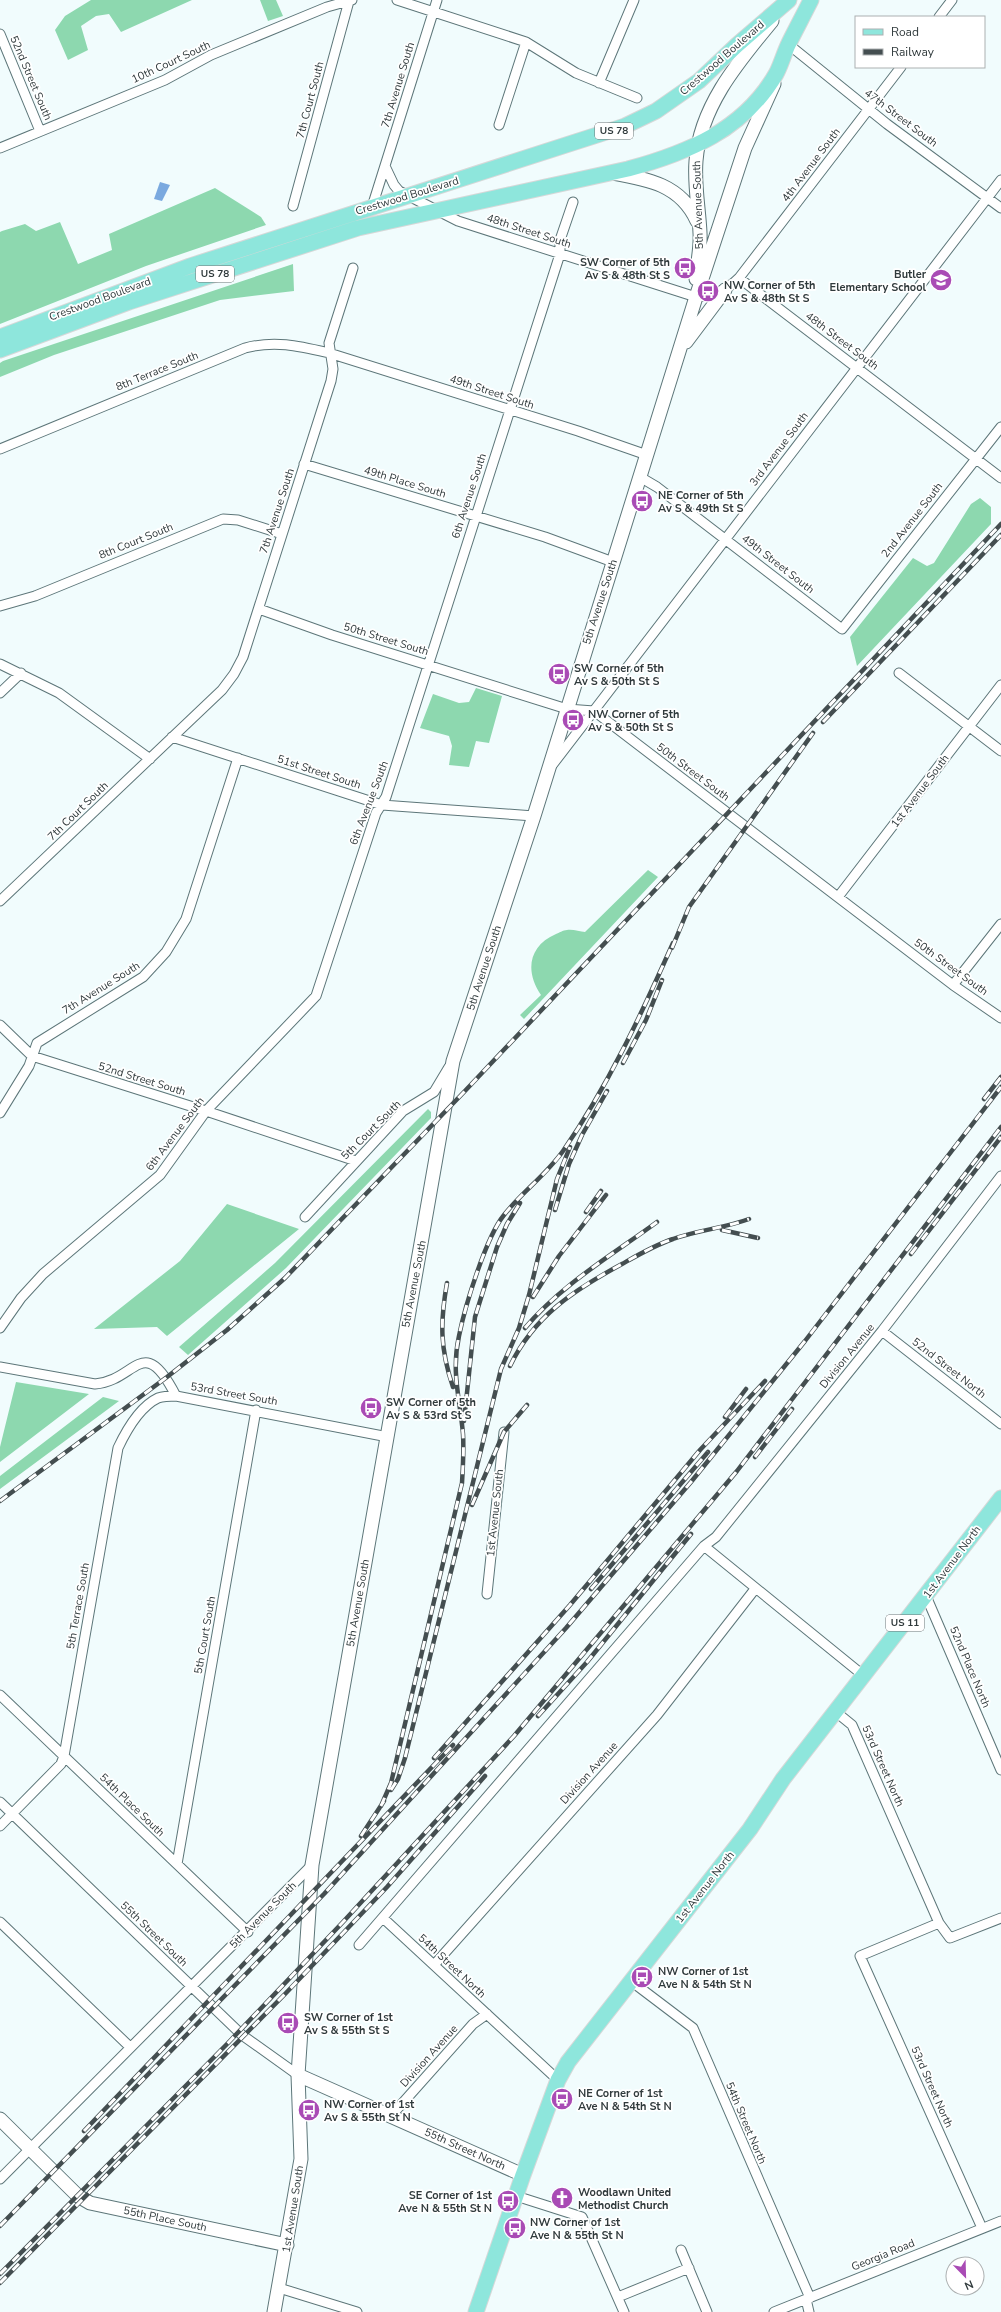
<svg xmlns="http://www.w3.org/2000/svg" width="1001" height="2312" font-family="'Nunito Sans',sans-serif">
	<style>
		.forest { fill: #8dd8af }
		.water { fill: #7aa9df }
		.lines { fill: none; stroke-linecap: round; stroke-linejoin: round }
		.street-casing { stroke: #5d7679; stroke-width: 11 }
		.secondary-casing { stroke: #5d7679; stroke-width: 15 }
		.primary-casing { stroke: #d6d8d8; stroke-width: 17 }
		.street { stroke: #fff; stroke-width: 9 }
		.secondary { stroke: #fff; stroke-width: 13 }
		.primary { stroke: #8ee6dc; stroke-width: 15 }
		.rail-casing { stroke: #444e50; stroke-width: 4.5 }
		.rail { stroke: #fff; stroke-width: 3; stroke-dasharray: 9; stroke-linecap: butt }
		.labels { text-anchor: middle; dominant-baseline: central; stroke-width: 3.5; stroke-linejoin: round; paint-order: stroke }
		.shield { fill: #fff; stroke: #6e7576; stroke-width: 1 }
		.shield-label { font-size: 10px; font-weight: bold; fill: #303a3c }
		.street-label { font-size: 11px; fill: #303a3c; stroke: #fff }
		.poi-label { font-size: 11px; font-weight: bold; fill: #303a3c; stroke: #fff; text-anchor: start }
	</style>
	<rect width="100%" height="100%" fill="#f1fcfd"/>
	<path class="forest" d="M91 0H192L121 32 109 14 96 16 81 26 88 50 68 60 55 30 65 16Z
		M260 0H276L283 16 268 21Z
		M215 188 261 217 266 225 146 266 0 324V232L2 231 25 224 36 231 60 222 78 264 112 250 109 234Z
		M293 264 294 291 220 300 54 355 0 377V363L3 361Z
		M980 498 991 507V524L857 666 850 637 913 558 927 566 934 563 971 504Z
		M476 688 502 696 489 743 476 741 469 767 449 765 452 746 449 736 420 728 433 694 459 703 469 702Z
		M648 870 658 877 524 1019 520 1015 541 995C525 972 528 946 556 934 559 933 563 930 567 930 573 929 580 932 585 932Z
		M428 1109 431 1112V1118L286 1268 188 1355 179 1347 275 1263Z
		M227 1204 299 1229 167 1336 157 1327 94 1329 180 1261Z
		M16 1382 89 1394 0 1462V1447Z
		M103 1397 119 1401 0 1489V1476Z"/>
	<path class="water" d="M160 182 170 185 162 201 154 199Z"/>
	<g class="lines">
		<g class="street-casing">
			<path id="street" d="M397 0 526 42 576 73 637 98
				M939 17 952 0
				M0 34 40 131
				M788 44 887 124 1001 208
				M599 83 634 0
				M499 125 526 42
				M0 148 165 80 211 55 327 7 352 0
				M385 166 394 185 399 191 458 221 696 297C714 295 726 291 739 278L901 67
				M293 206 349 1
				M372 207 437 0
				M739 278 1001 478
				M0 449 245 348C275 340 299 346 329 353L578 431 647 455
				M304 464 545 537 613 562
				M640 477 657 487 842 629 1001 427
				M0 606 35 596 223 519 238 520 282 534
				M259 609 332 635 567 709 594 711 953 985 1001 1018
				M0 664 59 693 150 759
				M899 673 1001 751
				M0 693 21 673
				M172 737 382 805 534 816
				M553 764 1001 180
				M838 897 1001 685
				M0 901 222 690 234 674 243 657 331 381 333 369 329 343 353 268
				M953 985 1001 924
				M0 1025 32 1056 206 1111 356 1161
				M0 1113 29 1066 37 1043 143 977 166 952 186 919 238 758
				M305 1217 403 1111 434 1092 449 1067
				M0 1328 21 1298 43 1274 160 1175 206 1111 316 996 376 813 386 797 560 254V240L573 202
				M882 1331 1001 1424
				M0 1367 95 1384C136 1381 143 1331 176 1396L388 1437
				M704 1546 864 1676
				M487 1594 504 1432
				M926 1596 1001 1770
				M0 1695 248 1932
				M836 1712 852 1725 939 1923 950 1938 1001 1918
				M0 1802 242 2035 298 2075
				M0 1826 61 1764 64 1756 118 1448C126 1431 139 1407 158 1398 164 1396 170 1396 176 1396
				M177 1864 256 1410
				M383 1918 558 2080
				M0 1922 130 2047
				M939 1923 860 1956 982 2228
				M359 1945 704 1546 716 1537 882 1331 1001 1176
				M434 1965 657 1715 755 1589
				M631 1981 693 2028 810 2298
				M391 2116 473 2024 487 2014
				M0 2179 312 1865
				M516 2196 582 2217 624 2312
				M681 2250 707 2312
				M279 2288 357 2312
				M618 2297 689 2268
				M806 2299 809 2312
				M774 2312 1001 2221"/>
		</g>
		<g class="secondary-casing">
			<path id="secondary" d="M613 173C648 179 681 185 697 221
				M696 279C697 263 701 249 700 233 699 209 694 185 696 161 700 106 739 61 772 21
				M686 342 725 290
				M298 2075 523 2175
				M0 2119 78 2196 90 2203 287 2245
				M274 2312 301 2159 298 2075 312 1865 453 1061 534 816 696 297 745 148 774 84"/>
		</g>
		<g class="primary-casing">
			<path id="primary" d="M0 337 190 266 625 126 656 111 699 81 737 45 789 0
				M0 350 129 302 358 228 628 169C687 153 744 130 776 74 781 65 784 53 789 43 796 29 804 14 811 0
				M476 2312 523 2175 558 2080 568 2062 750 1829 783 1779 1001 1498"/>
		</g>
		<use href="#street" class="street"/>
		<use href="#secondary" class="secondary"/>
		<use href="#primary" class="primary"/>
		<g class="rail-casing">
			<path id="rail" d="M823 722 1001 535
				M672 948 689 907 813 733
				M623 1063 646 1020 662 980
				M984 1099 1001 1077
				M555 1210 569 1164 582 1135 607 1091
				M586 1212 601 1191
				M722 1230 758 1238
				M911 1254 1001 1137
				M447 1283C440 1322 440 1349 453 1387
				M533 1297 559 1256 606 1195
				M525 1328C561 1285 612 1255 657 1222
				M510 1366C534 1316 574 1290 622 1264 638 1255 655 1245 673 1239 698 1230 725 1228 749 1219
				M725 1417 746 1389
				M464 1421 475 1317 497 1247 507 1224 520 1203
				M755 1457 792 1409
				M0 1501 167 1377 227 1330 285 1278 464 1092 1001 524
				M472 1505 504 1432 527 1405
				M591 1589 708 1452
				M538 1716 587 1662 691 1534
				M434 1758 570 1605 700 1450 765 1381
				M391 1790 398 1779 405 1758 501 1369 519 1328 529 1295 557 1179 570 1147
				M381 1806 391 1783 462 1483C463 1466 464 1450 463 1434 460 1399 451 1372 459 1336 465 1306 486 1237 504 1215 522 1192 546 1175 563 1151 608 1086 641 1015 673 943
				M361 1836 384 1801
				M84 2131 453 1745
				M0 2226 324 1894 566 1628 691 1482 805 1341 1001 1087
				M0 2274 228 2043 343 1922 514 1736 737 1471 1001 1127
				M0 2283 286 1993 387 1887 485 1776"/>
		</g>
		<use href="#rail" class="rail"/>
	</g>
	<defs>
		<g id="bus-disc" transform="scale(1.15)"><circle r="9.5" fill="#a94bb5" stroke="#fff"/><path d="M-5-6H5V4H4V6H2V4H-2V6H-4V4H-5ZM-3.5-4V0h7V-4ZM-3.5 1.2v1.5H-2V1.2ZM2 1.2v1.5H3.5V1.2Z" fill="#fff"/></g>
		<g id="school-disc" transform="scale(1.15)"><circle r="9.5" fill="#a94bb5" stroke="#fff"/><path d="M0-5L7-2L0 1L-7-2ZM-4 1L0 2.5L4 1V4Q0 6-4 4Z" fill="#fff"/></g>
		<g id="church-disc" transform="scale(1.15)"><circle r="9.5" fill="#a94bb5" stroke="#fff"/><path d="M-1.2-6h2.4v3.5h3.3v2.4h-3.3V6h-2.4V-.1h-3.3v-2.4h3.3Z" fill="#fff"/></g>
	</defs>
	<g fill-rule="evenodd">
		<use href="#bus-disc" x="685" y="268"/>
		<use href="#school-disc" x="941" y="280"/>
		<use href="#bus-disc" x="708" y="291"/>
		<use href="#bus-disc" x="642" y="501"/>
		<use href="#bus-disc" x="559" y="674"/>
		<use href="#bus-disc" x="573" y="720"/>
		<use href="#bus-disc" x="371" y="1408"/>
		<use href="#bus-disc" x="642" y="1977"/>
		<use href="#bus-disc" x="288" y="2023"/>
		<use href="#bus-disc" x="562" y="2099"/>
		<use href="#bus-disc" x="309" y="2110"/>
		<use href="#church-disc" x="562" y="2198"/>
		<use href="#bus-disc" x="508" y="2201"/>
		<use href="#bus-disc" x="515" y="2228"/>
	</g>
	<g class="labels">
		<g class="shield">
			<rect x="595" y="123" width="38" height="16" rx="3"/>
			<rect x="196" y="266" width="38" height="16" rx="3"/>
			<rect x="886" y="1615" width="38" height="16" rx="3"/>
		</g>
		<g class="shield-label">
			<text x="614" y="131">US 78</text>
			<text x="215" y="274">US 78</text>
			<text x="905" y="1623">US 11</text>
		</g>
		<g class="street-label">
			<text transform="translate(722 58) rotate(-41)">Crestwood Boulevard</text>
			<text transform="translate(171 62) rotate(-25)">10th Court South</text>
			<text transform="translate(31 78) rotate(67)">52nd Street South</text>
			<text transform="translate(398 85) rotate(-73)">7th Avenue South</text>
			<text transform="translate(310 100) rotate(-75)">7th Court South</text>
			<text transform="translate(901 118) rotate(37)">47th Street South</text>
			<text transform="translate(811 165) rotate(-53)">4th Avenue South</text>
			<text transform="translate(407 196) rotate(-17)">Crestwood Boulevard</text>
			<text transform="translate(698 205) rotate(-92)">5th Avenue South</text>
			<text transform="translate(529 231) rotate(18)">48th Street South</text>
			<text transform="translate(100 299) rotate(-20)">Crestwood Boulevard</text>
			<text transform="translate(842 341) rotate(37)">48th Street South</text>
			<text transform="translate(157 371) rotate(-22)">8th Terrace South</text>
			<text transform="translate(492 392) rotate(18)">49th Street South</text>
			<text transform="translate(779 449) rotate(-53)">3rd Avenue South</text>
			<text transform="translate(405 482) rotate(17)">49th Place South</text>
			<text transform="translate(469 496) rotate(-72)">6th Avenue South</text>
			<text transform="translate(277 511) rotate(-72)">7th Avenue South</text>
			<text transform="translate(912 520) rotate(-52)">2nd Avenue South</text>
			<text transform="translate(136 541) rotate(-22)">8th Court South</text>
			<text transform="translate(778 564) rotate(38)">49th Street South</text>
			<text transform="translate(600 602) rotate(-72)">5th Avenue South</text>
			<text transform="translate(386 639) rotate(17)">50th Street South</text>
			<text transform="translate(319 772) rotate(18)">51st Street South</text>
			<text transform="translate(693 772) rotate(37)">50th Street South</text>
			<text transform="translate(920 791) rotate(-53)">1st Avenue South</text>
			<text transform="translate(369 803) rotate(-69)">6th Avenue South</text>
			<text transform="translate(78 811) rotate(-44)">7th Court South</text>
			<text transform="translate(951 967) rotate(36)">50th Street South</text>
			<text transform="translate(484 968) rotate(-72)">5th Avenue South</text>
			<text transform="translate(101 988) rotate(-32)">7th Avenue South</text>
			<text transform="translate(142 1079) rotate(17)">52nd Street South</text>
			<text transform="translate(371 1130) rotate(-45)">5th Court South</text>
			<text transform="translate(175 1134) rotate(-53)">6th Avenue South</text>
			<text transform="translate(414 1284) rotate(-79)">5th Avenue South</text>
			<text transform="translate(847 1356) rotate(-51)">Division Avenue</text>
			<text transform="translate(949 1368) rotate(38)">52nd Street North</text>
			<text transform="translate(234 1394) rotate(10)">53rd Street South</text>
			<text transform="translate(495 1513) rotate(-84)">1st Avenue South</text>
			<text transform="translate(952 1562) rotate(-53)">1st Avenue North</text>
			<text transform="translate(358 1603) rotate(-80)">5th Avenue South</text>
			<text transform="translate(78 1606) rotate(-80)">5th Terrace South</text>
			<text transform="translate(205 1635) rotate(-80)">5th Court South</text>
			<text transform="translate(970 1667) rotate(67)">52nd Place North</text>
			<text transform="translate(883 1766) rotate(66)">53rd Street North</text>
			<text transform="translate(589 1773) rotate(-48)">Division Avenue</text>
			<text transform="translate(132 1805) rotate(44)">54th Place South</text>
			<text transform="translate(705 1887) rotate(-52)">1st Avenue North</text>
			<text transform="translate(263 1915) rotate(-45)">5th Avenue South</text>
			<text transform="translate(154 1934) rotate(44)">55th Street South</text>
			<text transform="translate(452 1966) rotate(43)">54th Street North</text>
			<text transform="translate(429 2056) rotate(-48)">Division Avenue</text>
			<text transform="translate(932 2087) rotate(66)">53rd Street North</text>
			<text transform="translate(746 2123) rotate(67)">54th Street North</text>
			<text transform="translate(465 2149) rotate(24)">55th Street North</text>
			<text transform="translate(293 2209) rotate(-81)">1st Avenue South</text>
			<text transform="translate(165 2219) rotate(12)">55th Place South</text>
			<text transform="translate(883 2255) rotate(-22)">Georgia Road</text>
		</g>
		<g class="poi-label">
			<text x="670" y="262" text-anchor="end">SW Corner of 5th<tspan x="670" dy="13">Av S &amp; 48th St S</tspan></text>
			<text x="926" y="274" text-anchor="end">Butler<tspan x="926" dy="13">Elementary School</tspan></text>
			<text x="724" y="285">NW Corner of 5th<tspan x="724" dy="13">Av S &amp; 48th St S</tspan></text>
			<text x="658" y="495">NE Corner of 5th<tspan x="658" dy="13">Av S &amp; 49th St S</tspan></text>
			<text x="574" y="668">SW Corner of 5th<tspan x="574" dy="13">Av S &amp; 50th St S</tspan></text>
			<text x="588" y="714">NW Corner of 5th<tspan x="588" dy="13">Av S &amp; 50th St S</tspan></text>
			<text x="386" y="1402">SW Corner of 5th<tspan x="386" dy="13">Av S &amp; 53rd St S</tspan></text>
			<text x="658" y="1971">NW Corner of 1st<tspan x="658" dy="13">Ave N &amp; 54th St N</tspan></text>
			<text x="304" y="2017">SW Corner of 1st<tspan x="304" dy="13">Av S &amp; 55th St S</tspan></text>
			<text x="578" y="2093">NE Corner of 1st<tspan x="578" dy="13">Ave N &amp; 54th St N</tspan></text>
			<text x="324" y="2104">NW Corner of 1st<tspan x="324" dy="13">Av S &amp; 55th St N</tspan></text>
			<text x="578" y="2192">Woodlawn United<tspan x="578" dy="13">Methodist Church</tspan></text>
			<text x="492" y="2195" text-anchor="end">SE Corner of 1st<tspan x="492" dy="13">Ave N &amp; 55th St N</tspan></text>
			<text x="530" y="2222">NW Corner of 1st<tspan x="530" dy="13">Ave N &amp; 55th St N</tspan></text>
		</g>
	</g>
	<rect x="855" y="16" width="130" height="52" fill="#ffffff" stroke="#acb0b1"/>
	<rect x="863" y="29" width="20" height="6" fill="#8ee6dc" stroke="#acb0b1"/>
	<text x="891" y="36" font-size="12" fill="#303a3c">Road</text>
	<rect x="863" y="49" width="20" height="6" fill="#444e50" stroke="#acb0b1"/>
	<text x="891" y="56" font-size="12" fill="#303a3c">Railway</text>
	<g transform="translate(965 2276) rotate(157)"><circle r="19" fill="#ffffff" stroke="#acb0b1"/>
	<path d="M0-3L7 15L0 10L-7 15Z" fill="#a94bb5"/>
	<text y="-6" font-size="11" font-weight="bold" text-anchor="middle" fill="#303a3c">N</text>
	</g>
</svg>
